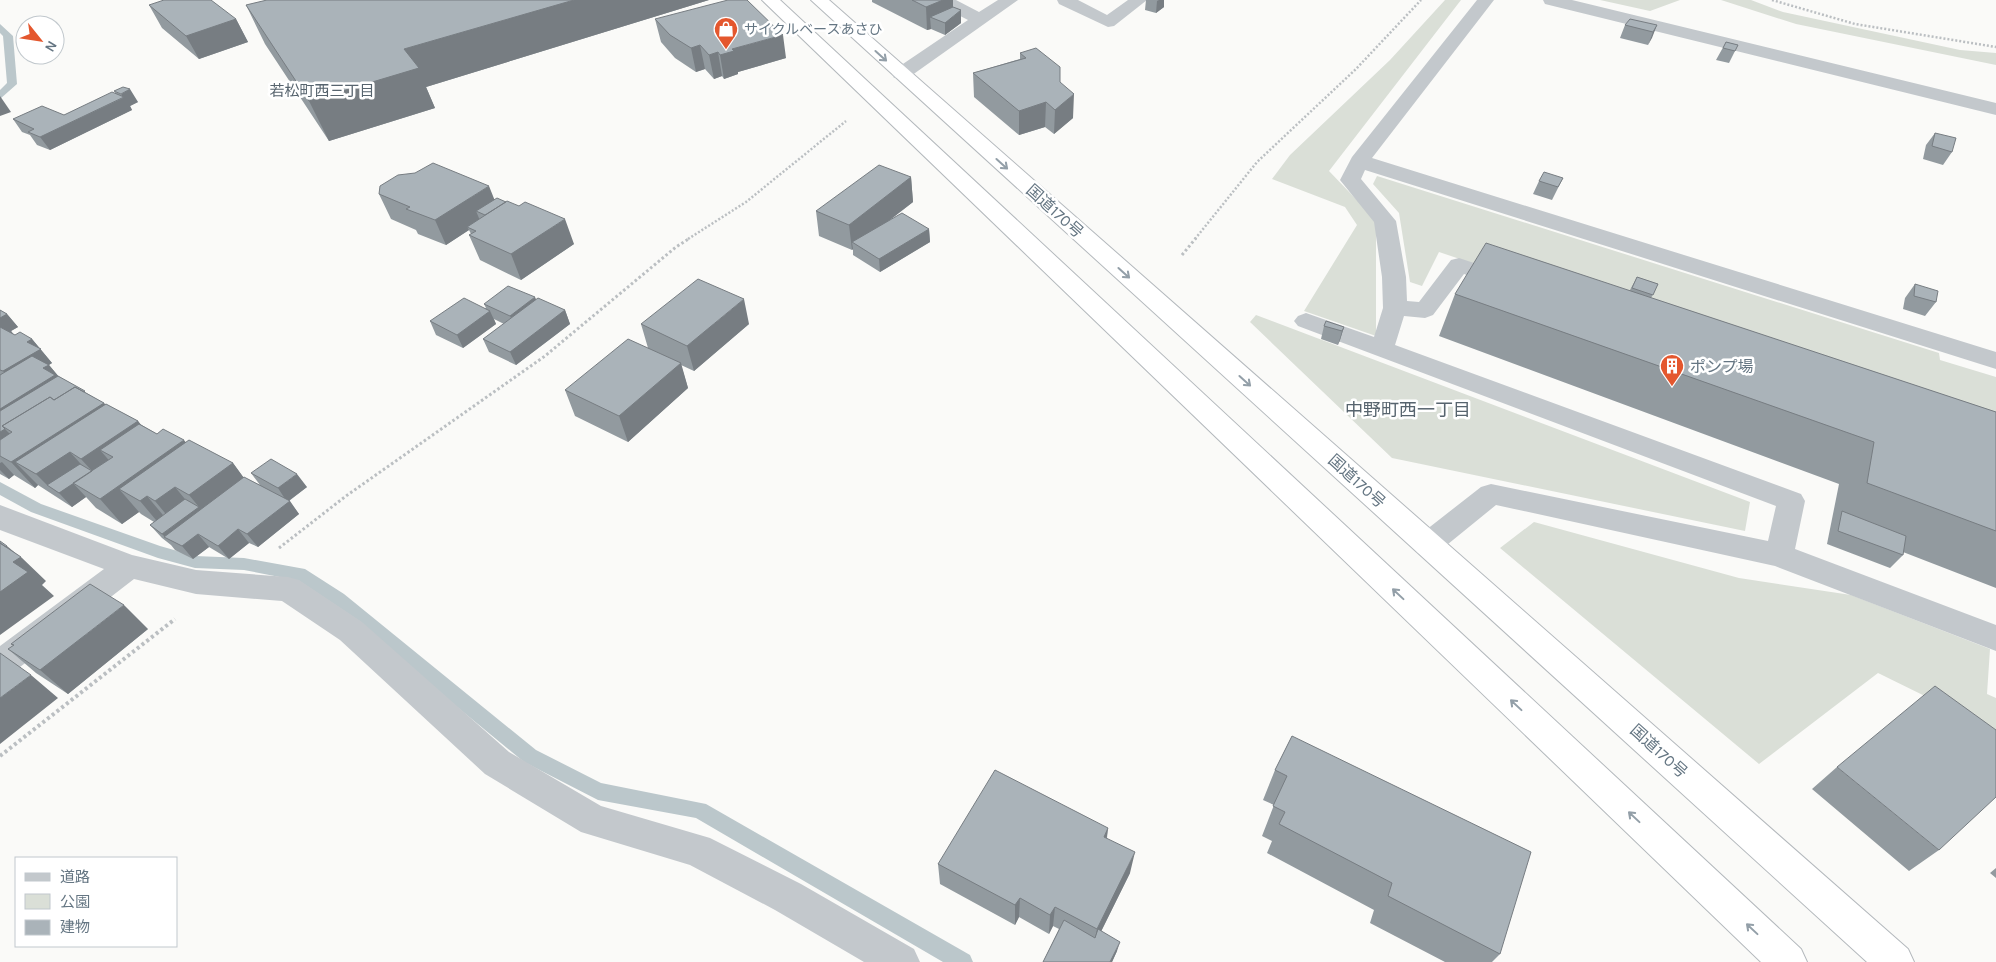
<svg xmlns="http://www.w3.org/2000/svg" width="1996" height="962" font-family="Karla,'Noto Sans JP',sans-serif">
	<style>
		.green { fill: #dadfd7 }
		.lines { fill: none; stroke-linecap: round; stroke-linejoin: round }
		.stream { fill: #bbc7cb; fill-rule: evenodd }
		.highway-casing { stroke: #b4b9bd; stroke-width: 2 }
		.path-far2 { stroke: #bbbfc2; stroke-width: 2.5; stroke-dasharray: 2 2; stroke-linecap: butt }
		.path-far1 { stroke: #bbbfc2; stroke-width: 3; stroke-dasharray: 2.5 2.5; stroke-linecap: butt }
		.path { stroke: #bbbfc2; stroke-width: 4; stroke-dasharray: 3 3; stroke-linecap: butt }
		.minor { fill: #c3c8cc; fill-rule: evenodd }
		.highway { fill: #fff; fill-rule: evenodd }
		.wall { fill: #929a9f }
		.shaded-wall { fill: #777d82 }
		.building { fill: #aab3b9; stroke: #777d82 }
		.oneway { stroke: #939fa8 }
		.labels { text-anchor: middle; dominant-baseline: central; stroke-width: 5; stroke-linejoin: round; paint-order: stroke }
		.far-poi-label { font-size: 14px; fill: #657683; stroke: #fff; text-anchor: start }
		.far-neighbourhood-label { font-size: 15px; fill: #57646e; stroke: #fff }
		.street-label { font-size: 16px; fill: #657683; stroke: #fff }
		.poi-label { font-size: 16px; fill: #657683; stroke: #fff; text-anchor: start }
		.neighbourhood-label { font-size: 18px; fill: #57646e; stroke: #fff }
	</style>
	<rect width="100%" height="100%" fill="#fafaf8"/>
	<path class="green" d="M1445 0H1461L1329 171 1376 220V336L1304 311 1357 225 1345 207 1272 179 1290 155 1390 60Z
		M1600 0H1680L1650 11Z
		M1721 0H1751L1783 12 1960 50 1996 53V65L1796 24Z
		M1377 176 1939 353 1940 360 1996 377V439L1439 252 1422 286 1410 282 1399 213 1373 184Z
		M1256 315 1750 502 1745 531 1392 458 1250 322Z
		M1534 522 1739 578 1851 595 1990 649 1987 694 1996 698V731L1878 673 1759 764 1500 548Z"/>
	<g class="lines">
		<path class="stream" d="M0 24 13 36 17 84 0 99V90L7 83 3 36 0 33Z
			M0 482 41 504 160 546 195 556 244 558 305 569 344 594 536 750 601 783 706 804 970 955 973 962H943L696 818 598 800 524 762 332 604 295 580 244 570 195 568 158 558 31 512 0 495Z"/>
		<g class="highway-casing">
			<path id="highway" d="M762 0H780L1801 949 1807 962H1761Z
				M811 0H829L1908 949 1914 962H1867Z"/>
		</g>
		<path class="path-far2" d="M1772 0 1855 24 1996 47
			M688 239 746 202 846 121
			M1195 239 1257 162 1356 69 1421 0"/>
		<path class="path-far1" d="M1182 255 1196 238
			M279 548 346 496 545 356 676 247 690 238"/>
		<path class="path" d="M0 756 175 619"/>
		<path class="minor" d="M935 0H956L979 12 998 0H1018L908 78H894L892 74 894 70 968 20 937 4Z
			M1057 0H1078L1107 15 1128 0H1147L1114 26 1108 27 1059 4Z
			M1477 0H1494L1372 158 1996 352V369L1365 170 1361 179 1396 221 1406 277 1407 301 1419 302 1451 260 1459 258 1513 276 1517 281 1513 286 1505 288 1464 274 1433 315 1425 318 1404 316 1395 345 1801 494 1805 501 1795 549 1996 625V651L1775 566 1496 505 1437 553 1427 556 1417 553 1413 545 1417 537 1481 487 1491 484 1768 541 1776 506 1298 326 1294 321 1298 316 1306 313 1374 337 1383 308 1382 277 1374 222 1340 180 1352 157Z
			M1543 0H1572L1996 103V115L1545 4Z
			M0 505 132 555 196 570 288 577 299 580 362 622 509 752 601 806 710 838 801 884 914 949 920 962H864L775 910 690 865 581 832 485 774 340 640 282 601 196 594 134 579 11 674 0 677V646L104 569 0 530Z"/>
		<use href="#highway" class="highway"/>
	</g>
	<path class="wall" d="M709 0 426 87 435 108 329 141 265 44 246 5Z
		M872 0H953V7L961 10V23L945 35 931 29 927 30 872 2Z
		M1146 0H1164V7L1156 13 1145 10Z
		M149 5 236 19 248 42 199 59 162 28Z
		M655 19 786 58 738 72V74L724 79 722 76 714 79 705 69 696 72 675 58 661 42Z
		M1625 25H1657L1648 45 1620 38Z
		M1726 42 1738 45 1729 63 1716 60Z
		M1020 53 1060 82 1073 118 1054 134 1045 127 1019 135 974 97 973 73 1020 59Z
		M114 91 138 102 130 106 132 110 50 150 37 145 30 135 22 132 13 119 64 115 116 94Z
		M1935 133 1952 152 1943 165 1923 159 1926 145Z
		M911 177 913 202 890 220 929 229 930 242 880 272 853 255V249L852 250 819 236 816 211Z
		M1563 178 1552 200 1533 194 1539 181Z
		M379 194 495 199 574 244 521 280 480 260 469 235 471 234 469 230 446 245 418 234 416 230 391 219Z
		M1637 277 1658 284 1651 298 1996 412V588L1903 552V555L1890 568 1827 544 1839 484 1439 336 1455 294 1630 290Z
		M1915 284 1936 302 1925 316 1903 309 1905 298Z
		M536 300 565 310 570 324 516 365 489 352 483 339 504 324 494 319 496 324 463 348 436 335 430 321 486 308 484 304Z
		M0 310 7 314 18 327 11 331 14 335 32 339 52 363 49 365 58 376 105 404 138 421 140 424 157 434 186 443 233 463 243 477 260 485 251 473 307 487 289 501 299 514 258 547 249 543 229 559 209 547 193 559 175 550 171 545 162 538 150 525 154 522 141 514 139 512 122 524 96 508 86 497 72 507 38 485 35 488 14 475 9 479 0 474Z
		M641 324H749L694 371 681 365 688 388 628 442 575 416 565 390 648 348Z
		M1324 326 1344 327 1340 340 1338 345 1321 339Z
		M148 629 68 694 36 673 8 649 13 646 11 644Z
		M1292 736 1500 954 1492 962H1445L1370 923 1374 910 1267 853 1272 841 1262 836 1274 805 1263 800 1275 770Z
		M1837 767 1939 850 1909 871 1812 789Z
		M1108 828 1107 838 1130 873 1101 931 1117 951 1112 962H1043L1059 929 1053 926 1049 934 1019 917 1015 925 940 884 938 864Z
		M1996 868V878L1990 873Z"/>
	<path class="shaded-wall" d="M574 0H709L426 87 435 108 329 141 309 101 404 49Z
		M943 0H953V17L961 10V23L945 35V23L930 17 931 29 927 30 926 7Z
		M1159 0H1164V7L1156 13 1157 1Z
		M236 19 248 42 199 59 186 36Z
		M1657 25 1652 38 1648 45 1653 32Z
		M783 35 786 58 738 72V74L724 79 720 55 732 49Z
		M700 45 705 69 696 72 691 48Z
		M718 52 722 76 714 79 709 55Z
		M130 89 138 102 130 106 132 110 50 150 40 137 123 98 121 94Z
		M1074 94 1073 118 1054 134 1055 110Z
		M0 96 11 112 0 116Z
		M1046 102 1045 127 1019 135V111Z
		M911 177 913 202 857 245 852 242 853 249 852 250 849 225Z
		M489 186 499 211H476L481 223 467 227 469 230 446 245 435 220Z
		M565 219 574 244 521 280 511 254Z
		M929 229 930 242 880 272 879 259Z
		M535 297 541 310 516 329 510 316Z
		M744 299 749 324 694 371 687 346Z
		M565 310 570 324 516 365 510 352Z
		M490 311 496 324 463 348 457 335Z
		M7 314 18 327 11 331 14 335 0 343V318Z
		M1344 327 1340 340 1338 345 1342 331Z
		M32 339 52 363 15 385 3 371 27 342Z
		M681 363 688 388 628 442 619 416Z
		M49 365 60 378 0 423V409L43 368Z
		M104 403 125 428 70 452 89 473 92 471 81 459 138 421 158 446 113 457 100 450 120 473 73 483 86 497 72 507 59 493 47 485 36 474 15 462 38 485 35 488 11 462Z
		M5 429 18 442 0 453V432Z
		M184 440 204 466 147 496 168 521 161 526 140 501 119 489 139 512 122 524 100 499Z
		M2 462 14 475 9 479 0 470V463Z
		M233 463 252 489 166 538 162 534 175 525 155 501 175 487 194 510 199 507 189 495Z
		M297 474 307 487 287 502 278 488Z
		M290 501 299 514 258 547 247 534Z
		M238 529 249 543 229 559 218 546Z
		M198 534 209 547 193 559 182 546Z
		M7 546 20 557H21L46 581 42 585 54 596 0 635V550Z
		M124 605 148 629 68 694 40 670Z
		M31 675 58 698 0 744V698Z
		M1108 828 1105 849 1104 837Z
		M1135 852 1130 873 1093 948 1097 929Z
		M1020 898 1019 917 1015 925V905Z
		M1055 907 1053 926 1049 934 1050 915Z
		M1120 942 1117 951 1112 962H1110Z"/>
	<path class="building" d="M164 0H211L236 19 186 36 149 5Z
		M267 0H574L404 49 419 68 309 101 246 5Z
		M728 0H747L783 35 732 49 734 51 720 55 718 52 709 55 700 45 691 48 670 35 655 19Z
		M912 0H943L926 7Z
		M953 7 961 10 945 23 930 17Z
		M1630 19 1657 25 1653 32 1625 25Z
		M1726 42 1738 45 1735 51 1723 48Z
		M1036 48 1060 67V82L1074 94 1055 110 1046 102 1019 111 973 73 1026 58 1020 53Z
		M123 87 130 89 121 94 114 91Z
		M112 92 124 97 40 137 28 132 34 129 13 119 42 106 64 115Z
		M1935 133 1956 138 1952 152 1932 146Z
		M433 163 489 186 435 220 406 209 410 207 379 194 380 186 398 175 415 173Z
		M879 165 911 177 849 225 816 211Z
		M1544 172 1563 178 1558 187 1539 181Z
		M497 198 506 202 485 215 476 211Z
		M507 201 519 206 525 202 565 219 511 254 469 235 476 231 467 227Z
		M902 213 929 229 879 259 852 242Z
		M1486 243 1996 412V531L1867 483 1874 442 1455 294Z
		M1637 277 1658 284 1653 295 1632 288Z
		M698 279 744 299 687 346 641 324Z
		M1915 284 1938 291 1936 302 1914 296Z
		M508 286 535 297 510 316 484 304Z
		M464 298 490 311 457 335 430 321Z
		M538 298 565 310 510 352 483 339Z
		M0 310 7 314 0 318Z
		M1326 321 1344 327 1342 331 1324 326Z
		M0 327 15 335 20 332 32 339 27 342 41 349 3 371 0 370Z
		M628 339 681 363 619 416 565 390Z
		M32 356 49 365 43 368 55 375 0 409V375Z
		M58 376 85 391 84 392 75 387 54 400 50 397 2 426 5 429 0 432V411Z
		M75 387 104 403 11 462 0 456V440L12 432 2 426 50 397 54 400Z
		M106 404 138 421 81 459 70 452 36 474 15 462Z
		M139 424 157 434 163 429 184 440 100 499 73 483 113 457 100 450Z
		M189 440 233 463 189 495 175 487 155 501 147 496 140 501 119 489Z
		M271 459 297 474 278 488 251 473Z
		M80 464 92 471 59 493 47 485Z
		M244 477 290 501 247 534 238 529 218 546 198 534 182 546 164 537Z
		M185 499 199 507 162 534 150 525Z
		M1842 511 1906 536 1903 555 1838 531Z
		M0 541 7 546 6 547 0 543Z
		M0 543 21 557 13 562 28 572 0 592Z
		M90 584 124 605 40 670 8 649 14 645 11 644Z
		M0 653 31 675 0 698Z
		M1935 686 1996 730V797L1939 850 1837 767Z
		M1292 736 1531 852 1500 954 1388 896 1392 883 1279 824 1285 812 1273 806 1287 776 1275 770Z
		M995 770 1108 828 1104 837 1135 852 1097 929 1055 907 1050 915 1020 898 1015 905 938 864Z
		M1064 920 1095 938 1098 929 1120 942 1110 962H1043Z"/>
	<defs><path id="oneway-shaft" d="M-6 0H5M1.5-3L5.5 0L1.5 3" fill="none" stroke-width="1.6" stroke-linecap="round" stroke-linejoin="round" transform="scale(1.25)"/></defs>
	<g class="oneway">
		<use href="#oneway-shaft" transform="translate(881 56) rotate(42)"/>
		<use href="#oneway-shaft" transform="translate(1002 164) rotate(42)"/>
		<use href="#oneway-shaft" transform="translate(1124 273) rotate(42)"/>
		<use href="#oneway-shaft" transform="translate(1245 381) rotate(42)"/>
		<use href="#oneway-shaft" transform="translate(1398 594) rotate(-137)"/>
		<use href="#oneway-shaft" transform="translate(1516 705) rotate(-137)"/>
		<use href="#oneway-shaft" transform="translate(1634 817) rotate(-137)"/>
		<use href="#oneway-shaft" transform="translate(1752 929) rotate(-137)"/>
	</g>
	<defs>
		<g id="shop-pin" transform="scale(1.25)"><path d="M0 17L-7.5 6A9.5 9.5 0 1 1 7.5 6Z" fill="#e4572e" stroke="#fff"/><path d="M-5-2.5h2.3a2.7 3.5 0 0 1 5.4 0H5L5.5 6h-11ZM-1.5-2.5h3a1.5 2.3 0 0 0-3 0Z" fill="#fff"/></g>
		<g id="building-pin" transform="scale(1.25)"><path d="M0 17L-7.5 6A9.5 9.5 0 1 1 7.5 6Z" fill="#e4572e" stroke="#fff"/><path d="M-4-6H4V6H1V3H-1V6H-4ZM-2.5-4.3h1.7v1.8h-1.7ZM.8-4.3h1.7v1.8H.8ZM-2.5-1h1.7V.8h-1.7ZM.8-1h1.7V.8H.8Z" fill="#fff"/></g>
	</defs>
	<g fill-rule="evenodd">
		<use href="#shop-pin" x="726" y="29"/>
		<use href="#building-pin" x="1672" y="366"/>
	</g>
	<g class="labels">
		<g class="far-poi-label">
			<text x="744" y="29">サイクルベースあさひ</text>
		</g>
		<g class="far-neighbourhood-label">
			<text x="322" y="91">若松町西三丁目</text>
		</g>
		<g class="street-label">
			<text transform="translate(1055 211) rotate(42)">国道170号</text>
			<text transform="translate(1357 481) rotate(42)">国道170号</text>
			<text transform="translate(1659 751) rotate(42)">国道170号</text>
		</g>
		<g class="poi-label">
			<text x="1690" y="366">ポンプ場</text>
		</g>
		<g class="neighbourhood-label">
			<text x="1408" y="410">中野町西一丁目</text>
		</g>
	</g>
	<rect x="15" y="857" width="162" height="90" fill="#ffffff" stroke="#c1c8cd"/>
	<rect x="25" y="873" width="25" height="8" fill="#c3c8cc" stroke="#c1c8cd"/>
	<text x="60" y="882" font-size="15" fill="#657683">道路</text>
	<rect x="25" y="894" width="25" height="15" fill="#dadfd7" stroke="#c1c8cd"/>
	<text x="60" y="907" font-size="15" fill="#657683">公園</text>
	<rect x="25" y="920" width="25" height="15" fill="#aab3b9" stroke="#c1c8cd"/>
	<text x="60" y="932" font-size="15" fill="#657683">建物</text>
	<g transform="translate(40 40) rotate(120)"><circle r="24" fill="#ffffff" stroke="#c1c8cd"/>
	<path d="M0-4L9 19L0 12L-9 19Z" fill="#e4572e"/>
	<text y="-8" font-size="14" font-weight="bold" text-anchor="middle" fill="#657683">N</text>
	</g>
</svg>
